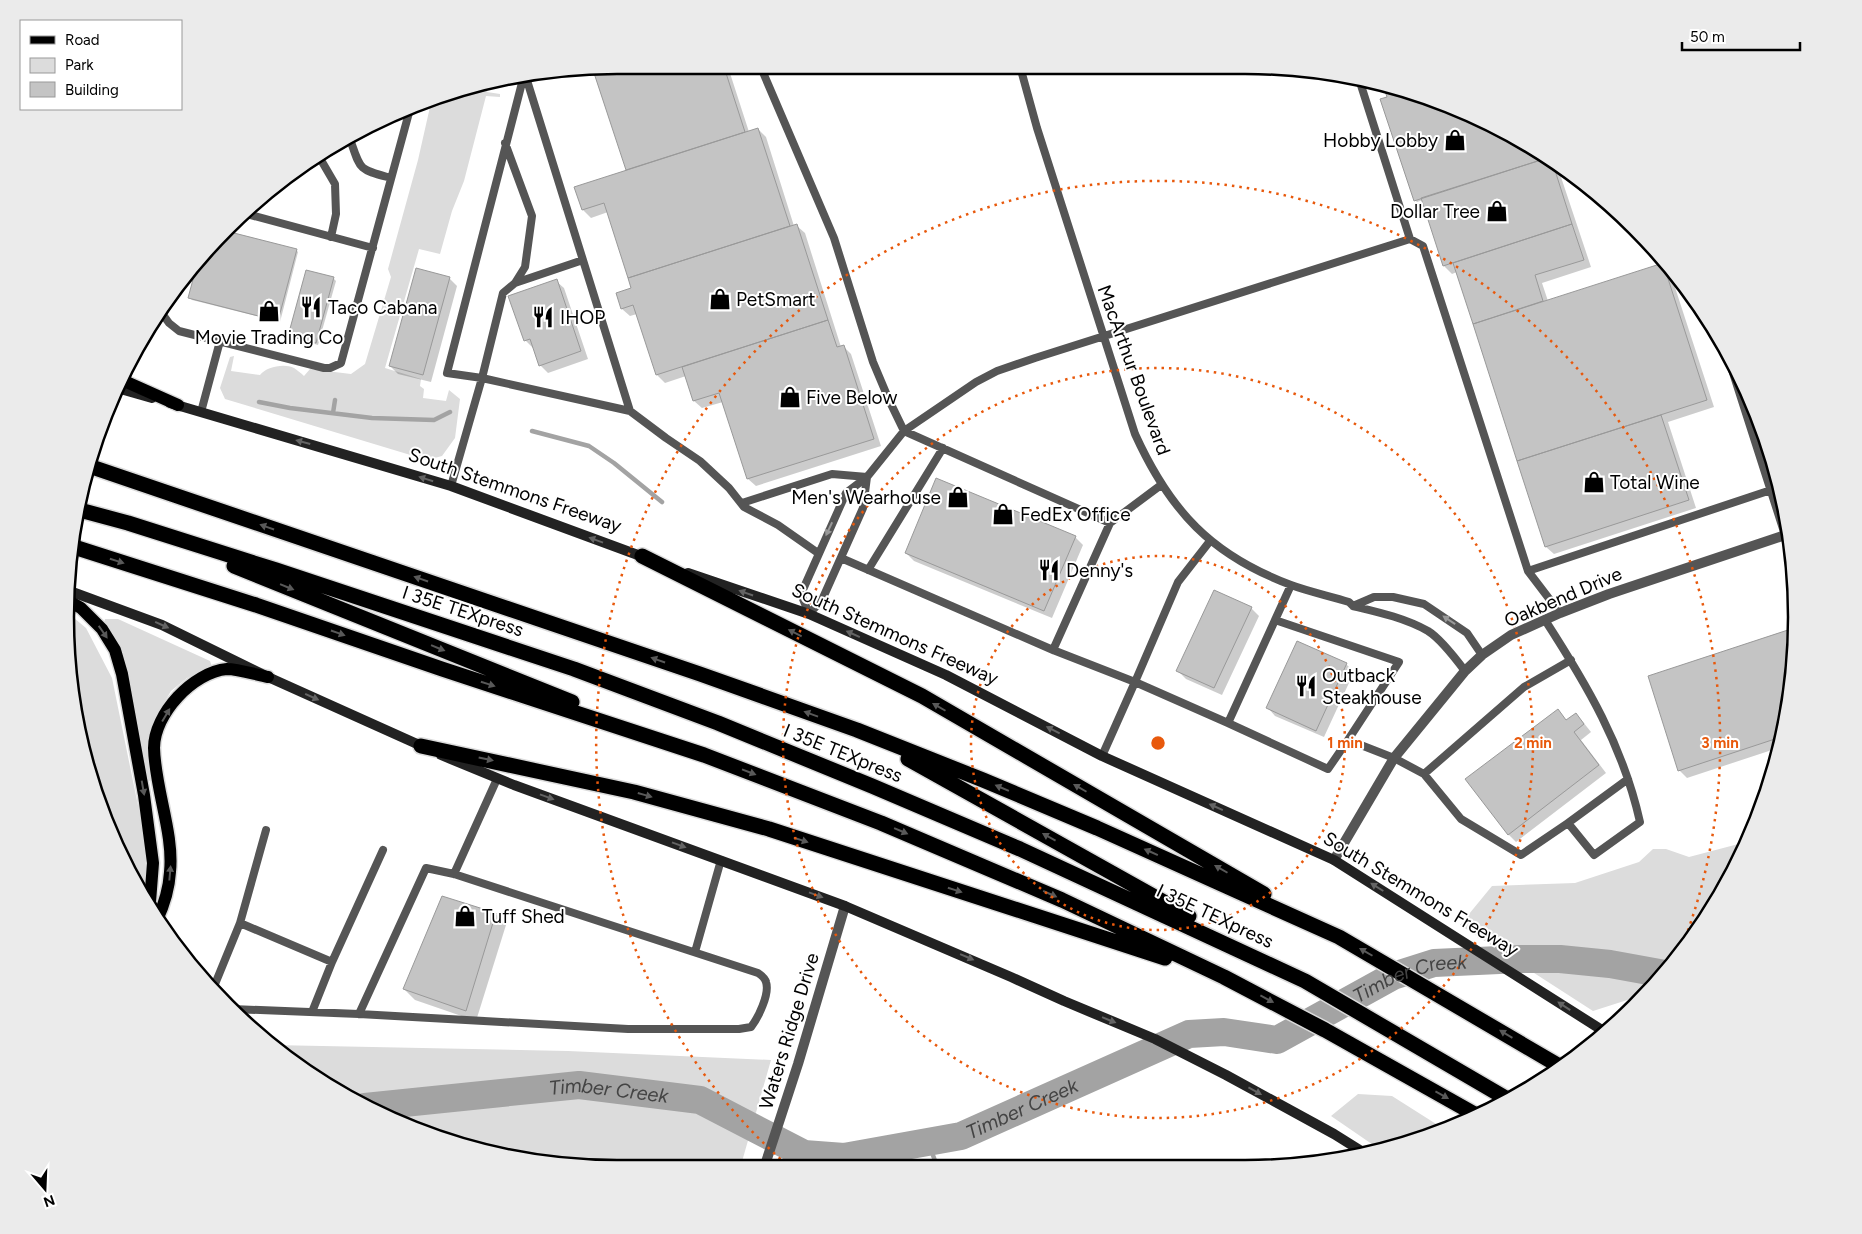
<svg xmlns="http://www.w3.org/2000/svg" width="1862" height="1234" font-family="Figtree,sans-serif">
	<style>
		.green { fill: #dcdcdc }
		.shadow { fill: #0003 }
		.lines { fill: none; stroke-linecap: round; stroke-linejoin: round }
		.stream { stroke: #a3a3a3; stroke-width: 4.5 }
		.river { stroke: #a3a3a3; stroke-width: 28 }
		.building { fill: #c4c4c4; stroke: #999 }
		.primary-casing { stroke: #dbdbdb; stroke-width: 15 }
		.motorway-casing { stroke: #dbdbdb; stroke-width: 18 }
		.service { stroke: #555; stroke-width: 8 }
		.tertiary { stroke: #555; stroke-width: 10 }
		.secondary { stroke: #222; stroke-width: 10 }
		.primary { stroke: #000; stroke-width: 12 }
		.motorway { stroke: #000; stroke-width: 15 }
		.oneway { fill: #646464 }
		.oneway2 { fill: #595959 }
		.oneway3 { fill: #999 }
		.ring { fill: none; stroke: #e8590c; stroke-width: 2.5; stroke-dasharray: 2.5 5 }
		.labels { text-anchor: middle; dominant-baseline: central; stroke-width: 4; stroke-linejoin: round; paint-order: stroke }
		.poi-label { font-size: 19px; fill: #000; stroke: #fff; text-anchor: start }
		.street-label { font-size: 19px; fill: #000; stroke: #fff }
		.water-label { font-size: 20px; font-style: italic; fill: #444; stroke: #fff }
		.rim { fill: none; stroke: #000; stroke-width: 2.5 }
		.centre { fill: #e8590c; stroke: #fff; stroke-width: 2.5 }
		.ring-label { font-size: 15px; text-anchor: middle; font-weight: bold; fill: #e8590c; stroke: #fff; stroke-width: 4; stroke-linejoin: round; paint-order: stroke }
	</style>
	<rect width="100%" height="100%" fill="#fff"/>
	<path class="green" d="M490 83 487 92 500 94V97L486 96 464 181 452 211 440 254 419 249 385 368 421 379 420 386 424 389 423 398 446 401 449 390 460 399 455 438 442 456 427 460 225 399 220 388 230 357 234 356 231 371 260 375C266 367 284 363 294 368 297 370 301 373 304 376L310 369 351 374 365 364 391 277 388 269 418 160 432 98 440 94Z
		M68 613 86 628 112 678 144 835 147 885 142 898 107 828 76 725Z
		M105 619H118L210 661 212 667 187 678 171 691 158 713 151 741 150 781 148 780 131 693 104 623Z
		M1746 842 1723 893 1660 981 1646 994 1593 1011 1460 925 1492 886 1575 883 1639 862 1653 849H1666L1689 857Z
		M272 1045 568 1051 771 1060 741 1165 545 1164 440 1140 373 1112Z
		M1358 1094 1392 1096 1444 1129 1382 1151 1331 1116Z"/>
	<path class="shadow" d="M595 70H729L749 132 758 129 766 137 794 226H797L805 233 841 347 843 346 851 354 881 446 756 486 748 479 723 402 702 408 694 401 686 376 665 383 657 375 637 314 630 316 622 309 632 289 608 212 591 218 583 210 627 171Z
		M1422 94 1489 122 1558 168 1591 267 1542 283 1548 301 1662 264 1670 272 1714 407 1668 422 1696 508 1554 554 1546 547 1457 272 1452 274 1444 266 1423 200 1417 202 1415 200Z
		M271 188 267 204 255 200Z
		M225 232 296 250 298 252 280 322 192 300 190 298 200 259Z
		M307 271 334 279 336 281 318 345 291 337 289 335Z
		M449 278 457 286 431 382 398 374 390 366Z
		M556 281 564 288 588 359 548 373 540 365 534 347 533 348 525 340Z
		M1075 537 1083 545 1052 618 914 561 906 553Z
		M1251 608 1259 616 1222 695 1186 679 1178 671Z
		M1794 630 1792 689 1778 748 1687 778 1679 770 1649 677Z
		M1346 664 1354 672 1324 737 1275 716 1268 708Z
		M1558 711 1567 721 1575 714 1583 722 1591 732 1581 740 1606 773 1516 842 1508 834Z
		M496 914 506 925 476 1021 415 1000 404 989Z"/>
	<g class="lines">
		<path class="stream" d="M259 402 290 408 372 418 434 420 450 412
			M333 413 335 400
			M532 431 589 446 614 463 662 502
			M928 1142 937 1166"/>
		<path class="river" id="s1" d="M365 1107 579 1085 700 1100 804 1154 844 1157 961 1136 1189 1034 1224 1032 1277 1040 1393 976 1434 963 1521 959H1560L1610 964 1665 974"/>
	</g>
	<path class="building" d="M593 70H725L745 132 626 170Z
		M1383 85 1422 94 1489 122 1544 159 1414 201 1380 99 1387 97Z
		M758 128 790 226 628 278 604 203 582 210 574 187Z
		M1544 159 1553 164 1572 224 1443 266 1421 198Z
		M268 190 265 202 256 200Z
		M797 224 828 320 656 375 633 305 621 309 616 293 631 288 628 278Z
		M1572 224 1584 260 1535 275 1543 301 1473 324 1453 263Z
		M226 231 297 249 278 321 188 298 198 261Z
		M1663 263 1707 400 1517 461 1473 324Z
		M416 268 450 277 423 375 389 366Z
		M306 270 334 277 316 343 288 336Z
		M557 279 581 351 539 366 530 339 524 341 508 296Z
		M828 320 837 347 844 345 874 439 747 479 719 393 693 401 682 367Z
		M1661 415 1689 500 1545 547 1517 461Z
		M936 478 1076 536 1044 611 905 553Z
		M1214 590 1252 607 1214 688 1176 671Z
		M1794 628 1792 689 1781 737 1678 771 1648 676Z
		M1297 641 1347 663 1316 731 1266 708Z
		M1558 709 1566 720 1576 713 1584 724 1574 732 1599 765 1508 835 1465 779Z
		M442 896 496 913 466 1011 403 989Z"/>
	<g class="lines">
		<g class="primary-casing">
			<path id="primary" d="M122 380 178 405
				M67 600 81 608 102 629 115 650 122 674 144 795 153 863 150 902 148 906
				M157 920C164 905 169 889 170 872 174 833 155 789 154 748 154 714 193 672 227 669 238 669 257 675 268 677"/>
		</g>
		<g class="motorway-casing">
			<path id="motorway" d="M89 466 700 674 857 730 983 780 1097 828 1339 937 1561 1067
				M76 509 128 523 276 570 574 669 718 723 872 786 1020 849 1305 981 1509 1100
				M71 546 256 605 442 669 704 755 881 823 1062 900 1224 977 1325 1030 1478 1116
				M642 556 922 696 1264 894
				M234 566 572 702
				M421 746 634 792 769 829 1165 958
				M908 759 1189 916"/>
		</g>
		<path class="service" d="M762 70 834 238 873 362 889 400 904 431 1110 523
			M1021 70 1037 128 1135 434C1170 511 1211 555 1291 585 1310 592 1330 596 1349 602L1353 606C1378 612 1405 618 1428 631 1441 639 1456 659 1465 671
			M525 74 630 411 666 438 700 461 729 488 744 507 778 525 818 553
			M524 75 447 373 482 378 503 293 515 283 583 260
			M1359 79 1410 239 1423 246 1528 571 1560 613
			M350 139C361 171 358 169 391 178
			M505 143 532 216 525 267 515 283
			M314 156 321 160 335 184 336 214 331 237
			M243 213 373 248
			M161 312 169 323 179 331 324 368H330L341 363 410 109
			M1726 351 1785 535
			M201 412 220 341
			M867 477 863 508 822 600 809 614 801 594 846 493 867 477 904 431 976 382 997 371 1035 358 1410 239
			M451 486 482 378 630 411
			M742 503 832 474 867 477
			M1210 541 1178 582 1135 682 1228 723 1291 585
			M841 558 1053 650 1135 682 1102 756
			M868 570 943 448
			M1528 571 1771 490
			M1353 606 1374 597H1393L1424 604 1467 633 1482 655
			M1275 620 1399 662 1348 740
			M1053 650 1110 523 1161 485
			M1228 723 1328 769 1348 740 1394 758 1424 774 1461 819 1521 855 1568 823 1594 855 1640 822C1623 746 1587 685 1545 620
			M1424 774 1524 687 1571 660
			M1568 823 1628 779
			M454 874 497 779
			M240 923 332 962
			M695 952 721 860
			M213 989 240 923 266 830
			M232 1009 359 1014 628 1029H739L751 1027C758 1018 770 994 766 982 765 978 761 975 758 973L454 874 426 868 359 1014
			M312 1012 332 962 383 850"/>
		<path class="tertiary" d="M1334 860 1394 758 1465 671 1482 655 1511 635 1560 613 1609 594 1788 534
			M765 1165 798 1064 845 906"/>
		<path class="secondary" d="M117 388 152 398
			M170 403 451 486 646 558
			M688 573 809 614 946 675 1102 756 1334 860 1605 1032
			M67 590 162 625 268 677 426 748
			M441 755 514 785 845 906 1011 977 1064 1001 1155 1039 1226 1075 1334 1134 1366 1154"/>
		<use href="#primary" class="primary"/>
		<use href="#motorway" class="motorway"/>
	</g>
	<defs><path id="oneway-solid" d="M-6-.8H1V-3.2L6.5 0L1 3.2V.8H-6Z" transform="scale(1.25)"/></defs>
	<g class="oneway">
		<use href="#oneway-solid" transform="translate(303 442) rotate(-165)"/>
		<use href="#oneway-solid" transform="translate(426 479) rotate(-163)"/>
		<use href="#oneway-solid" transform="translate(596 540) rotate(-160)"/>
		<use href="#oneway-solid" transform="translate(746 593) rotate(-161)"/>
		<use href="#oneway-solid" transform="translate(162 625) rotate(24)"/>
		<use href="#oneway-solid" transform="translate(853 634) rotate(-156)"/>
		<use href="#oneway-solid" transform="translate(312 697) rotate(24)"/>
		<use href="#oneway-solid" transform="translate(1053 730) rotate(-153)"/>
		<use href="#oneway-solid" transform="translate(547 797) rotate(20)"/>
		<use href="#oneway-solid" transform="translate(1216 807) rotate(-156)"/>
		<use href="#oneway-solid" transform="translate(679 845) rotate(20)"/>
		<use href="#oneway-solid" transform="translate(1377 887) rotate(-148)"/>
		<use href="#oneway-solid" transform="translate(816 895) rotate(20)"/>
		<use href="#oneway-solid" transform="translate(967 957) rotate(23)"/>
		<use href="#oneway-solid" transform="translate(1564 1006) rotate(-147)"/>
		<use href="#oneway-solid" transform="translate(1109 1020) rotate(22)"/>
		<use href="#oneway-solid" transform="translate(1255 1091) rotate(29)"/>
	</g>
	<g class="oneway2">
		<use href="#oneway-solid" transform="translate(267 527) rotate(-161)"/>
		<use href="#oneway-solid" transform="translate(117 561) rotate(18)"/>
		<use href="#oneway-solid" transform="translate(421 579) rotate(-161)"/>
		<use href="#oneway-solid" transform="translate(287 587) rotate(22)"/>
		<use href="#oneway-solid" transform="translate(103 632) rotate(55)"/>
		<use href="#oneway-solid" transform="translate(338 633) rotate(19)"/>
		<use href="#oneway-solid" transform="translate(795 633) rotate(-153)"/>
		<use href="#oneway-solid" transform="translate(438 648) rotate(22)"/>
		<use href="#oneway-solid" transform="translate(658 660) rotate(-161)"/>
		<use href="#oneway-solid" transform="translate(488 684) rotate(18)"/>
		<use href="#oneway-solid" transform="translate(939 707) rotate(-150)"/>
		<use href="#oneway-solid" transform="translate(811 714) rotate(-160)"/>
		<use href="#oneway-solid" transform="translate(166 715) rotate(-59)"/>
		<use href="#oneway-solid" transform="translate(486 759) rotate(12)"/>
		<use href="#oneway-solid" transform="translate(749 772) rotate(21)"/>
		<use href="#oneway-solid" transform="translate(143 788) rotate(80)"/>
		<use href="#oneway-solid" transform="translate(1002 788) rotate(-157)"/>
		<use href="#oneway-solid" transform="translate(1080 788) rotate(-150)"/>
		<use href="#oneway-solid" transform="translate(645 795) rotate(16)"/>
		<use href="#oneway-solid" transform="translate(901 831) rotate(23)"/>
		<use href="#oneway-solid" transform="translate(1049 837) rotate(-151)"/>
		<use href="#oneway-solid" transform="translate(801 840) rotate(18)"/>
		<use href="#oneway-solid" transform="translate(1151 852) rotate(-156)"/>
		<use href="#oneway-solid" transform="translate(1221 869) rotate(-150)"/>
		<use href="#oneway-solid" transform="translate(170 873) rotate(-85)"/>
		<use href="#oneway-solid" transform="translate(955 890) rotate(18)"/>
		<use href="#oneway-solid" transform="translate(1050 894) rotate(24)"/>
		<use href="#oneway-solid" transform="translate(1366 952) rotate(-150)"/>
		<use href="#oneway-solid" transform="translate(1267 999) rotate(28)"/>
		<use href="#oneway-solid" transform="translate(1506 1034) rotate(-149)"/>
		<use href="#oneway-solid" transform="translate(1442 1095) rotate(29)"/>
	</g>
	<g class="oneway3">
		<use href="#oneway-solid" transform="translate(829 529) rotate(115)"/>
		<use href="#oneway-solid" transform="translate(1449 620) rotate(-146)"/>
	</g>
	<g class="ring">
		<circle cx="1158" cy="743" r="187"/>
		<circle cx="1158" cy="743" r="375"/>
		<path d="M786 1164A562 562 0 1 1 1679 954"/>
	</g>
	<defs>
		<g id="shop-bare" transform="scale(1.725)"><path d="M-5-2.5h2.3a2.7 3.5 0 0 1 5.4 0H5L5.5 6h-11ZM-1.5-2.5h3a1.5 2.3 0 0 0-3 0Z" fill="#000" stroke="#fff" stroke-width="2.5" paint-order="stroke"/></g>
		<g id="restaurant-bare" transform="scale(1.725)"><path d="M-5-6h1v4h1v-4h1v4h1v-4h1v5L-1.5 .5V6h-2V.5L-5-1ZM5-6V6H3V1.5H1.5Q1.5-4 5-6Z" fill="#000" stroke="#fff" stroke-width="2.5" paint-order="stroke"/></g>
	</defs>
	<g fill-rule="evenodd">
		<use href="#shop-bare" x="1455" y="140"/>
		<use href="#shop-bare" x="1497" y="211"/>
		<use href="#shop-bare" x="720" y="299"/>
		<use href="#restaurant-bare" x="311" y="307"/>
		<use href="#shop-bare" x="269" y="311"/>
		<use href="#restaurant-bare" x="543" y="317"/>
		<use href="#shop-bare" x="790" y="397"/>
		<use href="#shop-bare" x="1594" y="482"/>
		<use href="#shop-bare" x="958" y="497"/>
		<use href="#shop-bare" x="1003" y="514"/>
		<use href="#restaurant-bare" x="1049" y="570"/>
		<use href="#restaurant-bare" x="1306" y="686"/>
		<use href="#shop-bare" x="465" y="916"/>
	</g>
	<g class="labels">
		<g class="poi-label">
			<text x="1438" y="140" text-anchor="end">Hobby Lobby</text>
			<text x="1480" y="211" text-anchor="end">Dollar Tree</text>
			<text x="736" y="299">PetSmart</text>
			<text x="328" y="307">Taco Cabana</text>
			<text x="560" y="317">IHOP</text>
			<text x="269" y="337" text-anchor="middle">Movie Trading Co</text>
			<text x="806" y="397">Five Below</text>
			<text x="1610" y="482">Total Wine</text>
			<text x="941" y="497" text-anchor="end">Men's Wearhouse</text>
			<text x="1020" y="514">FedEx Office</text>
			<text x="1066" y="570">Denny's</text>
			<text x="1322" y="675">Outback<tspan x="1322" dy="22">Steakhouse</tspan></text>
			<text x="482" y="916">Tuff Shed</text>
		</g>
		<g class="street-label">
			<text transform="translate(1134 370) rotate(70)">MacArthur Boulevard</text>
			<text transform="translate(515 490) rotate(19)">South Stemmons Freeway</text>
			<text transform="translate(1563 597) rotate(-23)">Oakbend Drive</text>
			<text transform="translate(463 611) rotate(18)">I 35E TEXpress</text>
			<text transform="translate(895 634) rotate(24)">South Stemmons Freeway</text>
			<text transform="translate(843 753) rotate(22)">I 35E TEXpress</text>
			<text transform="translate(1421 894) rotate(31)">South Stemmons Freeway</text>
			<text transform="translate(1215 916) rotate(25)">I 35E TEXpress</text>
			<text transform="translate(789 1031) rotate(-73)">Waters Ridge Drive</text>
		</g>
		<g class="water-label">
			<text stroke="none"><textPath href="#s1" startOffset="1100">Timber Creek</textPath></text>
			<text stroke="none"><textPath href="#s1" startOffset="245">Timber Creek</textPath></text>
			<text stroke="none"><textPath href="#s1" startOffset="680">Timber Creek</textPath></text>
		</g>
	</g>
	<path d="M0 0H1862V1234H0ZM617 74H1245A543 543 0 0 1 1788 617V617A543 543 0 0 1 1245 1160H617A543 543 0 0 1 74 617V617A543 543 0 0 1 617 74Z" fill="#ebebeb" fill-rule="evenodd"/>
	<path class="rim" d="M617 74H1245A543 543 0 0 1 1788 617V617A543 543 0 0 1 1245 1160H617A543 543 0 0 1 74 617V617A543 543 0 0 1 617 74Z"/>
	<circle cx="1158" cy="743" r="8" class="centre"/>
	<g class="ring-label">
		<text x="1345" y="748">1 min</text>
		<text x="1533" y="748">2 min</text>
		<text x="1720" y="748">3 min</text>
	</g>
	<rect x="20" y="20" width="162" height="90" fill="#ffffff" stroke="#999999"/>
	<rect x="30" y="36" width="25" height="8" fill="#000000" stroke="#999999"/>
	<text x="65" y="45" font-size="15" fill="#000000">Road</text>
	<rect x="30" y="58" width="25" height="15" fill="#dcdcdc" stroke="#999999"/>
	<text x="65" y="70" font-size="15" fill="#000000">Park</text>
	<rect x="30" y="82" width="25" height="15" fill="#c4c4c4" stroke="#999999"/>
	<text x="65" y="95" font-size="15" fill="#000000">Building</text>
	<g transform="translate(45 1189) rotate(161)" stroke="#ffffff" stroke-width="4" paint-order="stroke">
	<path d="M0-4L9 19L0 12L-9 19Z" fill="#000000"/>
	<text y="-8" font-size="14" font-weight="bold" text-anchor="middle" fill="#000000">N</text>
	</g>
	<path d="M1682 42v8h118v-8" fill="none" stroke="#000000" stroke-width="2.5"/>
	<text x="1690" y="42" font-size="15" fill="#000000" stroke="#ffffff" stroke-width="4" paint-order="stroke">50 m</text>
</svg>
